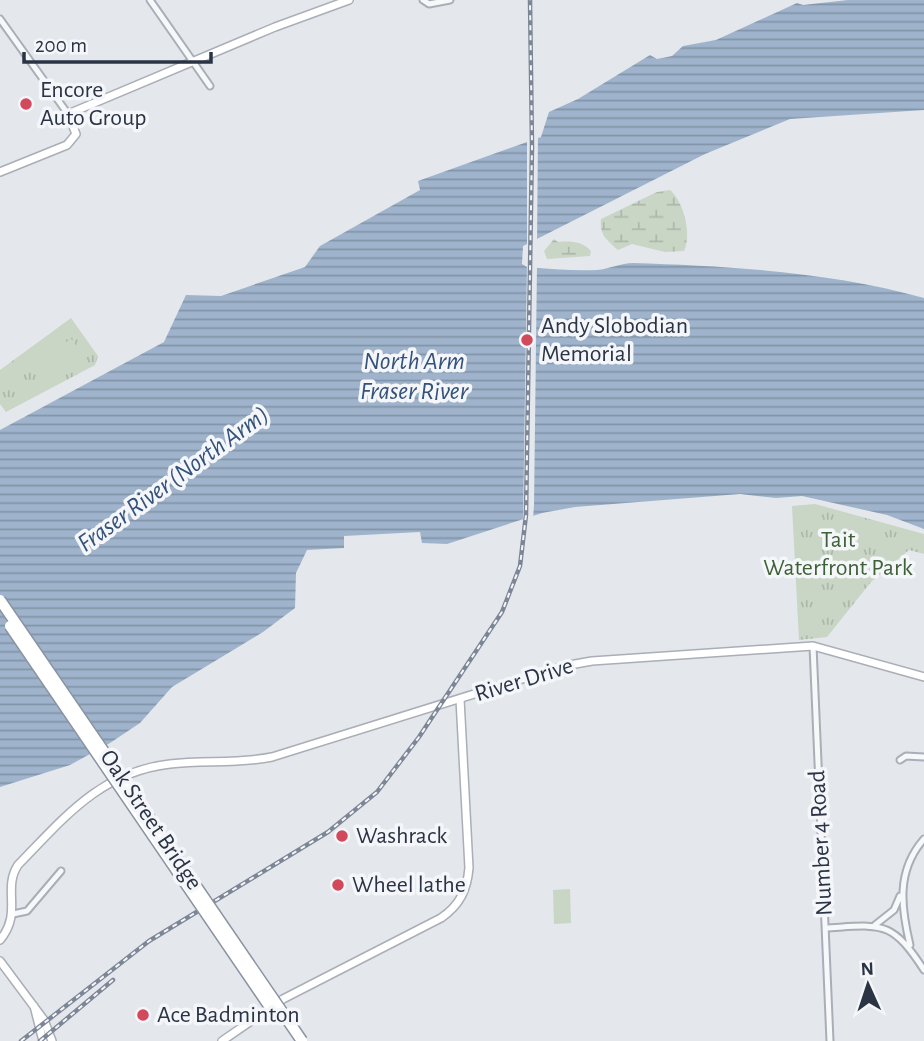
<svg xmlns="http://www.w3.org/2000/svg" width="924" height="1041" font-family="'Alegreya Sans',sans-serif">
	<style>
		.wetland { fill: url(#wetland-marsh) }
		.park { fill: url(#park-tufts) }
		.garden { fill: #c9d6c5 }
		.water { fill: url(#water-rules) }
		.pier { fill: #e4e7ec }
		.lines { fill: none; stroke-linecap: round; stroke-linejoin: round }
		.street-casing { stroke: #a9aeb7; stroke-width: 9 }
		.secondary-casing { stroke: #a9aeb7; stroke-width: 10 }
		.street { stroke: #f7f8fa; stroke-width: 5 }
		.secondary { stroke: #fff; stroke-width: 7 }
		.rail-casing { stroke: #7d8696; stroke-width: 4.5 }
		.rail { stroke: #f4f6f9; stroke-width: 2; stroke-dasharray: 5; stroke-linecap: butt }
		.highway-bridge-casing { stroke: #8b94a3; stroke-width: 13; stroke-linecap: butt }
		.highway-bridge { stroke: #fff; stroke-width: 10 }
		.poi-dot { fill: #d1495b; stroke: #f4f6f9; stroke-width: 2.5 }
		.labels { text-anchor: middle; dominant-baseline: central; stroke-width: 7; stroke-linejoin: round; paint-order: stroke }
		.poi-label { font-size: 24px; fill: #2b3445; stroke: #f4f6f9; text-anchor: start }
		.park-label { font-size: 24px; fill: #3f6138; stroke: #f4f6f9 }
		.street-label { font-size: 24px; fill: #2b3445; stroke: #f4f6f9 }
		.water-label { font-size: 26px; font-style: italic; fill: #34527a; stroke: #f4f6f9 }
	</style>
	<defs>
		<pattern id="wetland-marsh" width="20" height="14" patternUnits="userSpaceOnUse" patternTransform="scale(1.75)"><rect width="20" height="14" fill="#c9d6c5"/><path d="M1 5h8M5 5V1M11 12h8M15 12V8" fill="none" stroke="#adb8ab"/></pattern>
		<pattern id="park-tufts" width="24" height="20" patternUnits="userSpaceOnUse" patternTransform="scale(1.75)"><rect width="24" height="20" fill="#c9d6c5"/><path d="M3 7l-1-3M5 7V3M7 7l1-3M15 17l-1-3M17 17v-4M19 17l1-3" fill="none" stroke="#adb8ab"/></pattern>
		<pattern id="water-rules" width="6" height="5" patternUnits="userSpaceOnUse" patternTransform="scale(1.75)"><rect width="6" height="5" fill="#9fb4cc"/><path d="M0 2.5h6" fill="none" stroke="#8293a7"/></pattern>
	</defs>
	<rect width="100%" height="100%" fill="#e4e7ec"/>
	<path class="wetland" d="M670 190C684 202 692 235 684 251L665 252 632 244 618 250C607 240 599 235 601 219L657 192Z
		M554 239 558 242C570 241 582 241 591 251L590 256 547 259 544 251Z"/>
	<path class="park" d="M71 318 98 356 95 365 6 412 0 404V370Z
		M815 504 924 534V554L909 550 871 582 827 637 799 640 792 506Z"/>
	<path class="garden" d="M72 339 82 359 39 380 29 361Z
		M570 889 571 923 554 924 553 890Z"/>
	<path class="water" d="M848 0H924V110L790 119 705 154 523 246 522 264 527 267C551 269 573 271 597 270 609 269 621 263 633 263 728 266 833 272 924 298V529L887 515 802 496 776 498 740 494 575 507 542 513 447 544 422 543 420 532 344 536V548L307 550 296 573 295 608 263 632 172 687 140 723 110 743 70 765 0 787V430L164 342 186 295 221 296 305 267 320 246 420 190 418 181 541 137 549 112 578 99 650 55 657 59 672 56 683 46 716 40 797 3 803 5Z"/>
	<path class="pier" d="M538 134 537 243 527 248V138Z
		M527 263 537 265 534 505 533 520 523 523Z"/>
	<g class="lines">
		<g class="street-casing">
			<path id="street" d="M150 0 210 86
				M423 0 429 4 450 0
				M0 19 68 114
				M813 646 830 1041
				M900 760 906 756 924 757
				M13 914 27 911 61 871
				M875 925 894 910 900 896
				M825 928C882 925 891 919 924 970
				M910 945C901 907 896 871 924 839"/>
		</g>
		<g class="secondary-casing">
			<path id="secondary" d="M0 172 67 145 76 134 68 114 275 27 349 0
				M0 940C23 913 2 889 18 865 64 818 100 772 170 764 205 760 238 764 272 757L564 666 592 661 813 646 924 677
				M0 961 44 1020 52 1041
				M34 1006 43 1041
				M222 1041 283 999 441 918C460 905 467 890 469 868L460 699"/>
		</g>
		<use href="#street" class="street"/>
		<use href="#secondary" class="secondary"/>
		<g class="rail-casing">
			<path id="rail" d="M21 1041 149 941 328 832 377 792 419 737 502 612 520 566 526 515 532 146 530 0
				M40 1041 113 980"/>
		</g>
		<use href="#rail" class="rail"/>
		<g class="highway-bridge-casing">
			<path id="highway-bridge" d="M0 600 302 1041
				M10 626 276 1016"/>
		</g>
		<use href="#highway-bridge" class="highway-bridge"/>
	</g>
	<g class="poi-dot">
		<circle cx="26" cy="104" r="7"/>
		<circle cx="527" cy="340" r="7"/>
		<circle cx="342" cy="836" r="7"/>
		<circle cx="338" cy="885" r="7"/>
		<circle cx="143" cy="1015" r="7"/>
	</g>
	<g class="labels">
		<g class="poi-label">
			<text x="40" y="90">Encore<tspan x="40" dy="28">Auto Group</tspan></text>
			<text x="541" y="326">Andy Slobodian<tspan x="541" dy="28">Memorial</tspan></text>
			<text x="356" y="836">Washrack</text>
			<text x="352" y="885">Wheel lathe</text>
			<text x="157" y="1015">Ace Badminton</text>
		</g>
		<g class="park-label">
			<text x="838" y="540">Tait<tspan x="838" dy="28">Waterfront Park</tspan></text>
		</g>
		<g class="street-label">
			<text transform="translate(524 680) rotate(-17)">River Drive</text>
			<text transform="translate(151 820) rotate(56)">Oak Street Bridge</text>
			<text transform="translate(821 843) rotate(-93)">Number 4 Road</text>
		</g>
		<g class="water-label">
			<text x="414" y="361">North Arm<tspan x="414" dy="30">Fraser River</tspan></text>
			<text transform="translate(173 479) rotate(-36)">Fraser River (North Arm)</text>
		</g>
	</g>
	<g transform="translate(868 985) rotate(357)" stroke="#f4f6f9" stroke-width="5" paint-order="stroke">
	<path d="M0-5L12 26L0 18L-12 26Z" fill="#2b3445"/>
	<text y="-10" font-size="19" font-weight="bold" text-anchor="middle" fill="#2b3445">N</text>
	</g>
	<path d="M24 52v10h187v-10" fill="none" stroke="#2b3445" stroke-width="3.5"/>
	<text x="35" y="52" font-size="21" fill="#2b3445" stroke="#f4f6f9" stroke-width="5" paint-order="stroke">200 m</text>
</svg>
